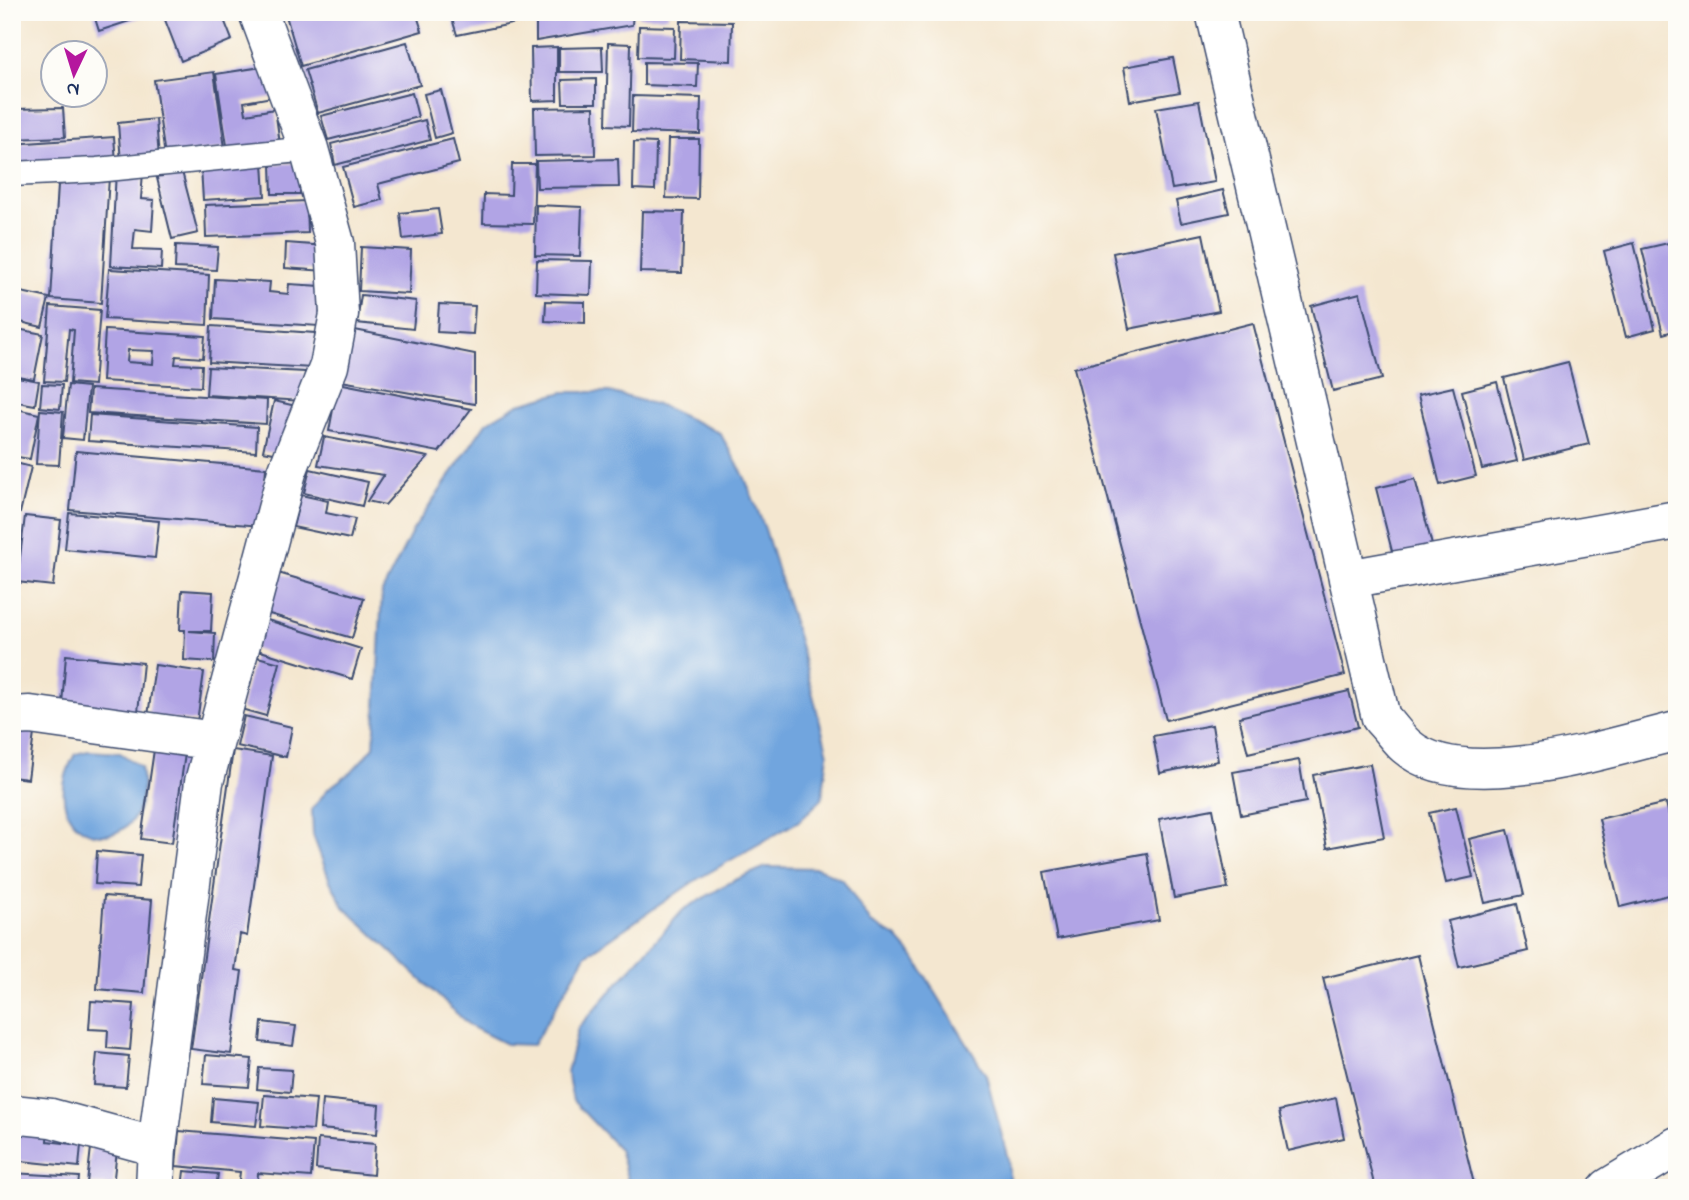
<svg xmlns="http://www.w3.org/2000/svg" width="1689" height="1200" font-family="'Indie Flower',sans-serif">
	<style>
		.water { fill: #71a5de; stroke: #466a9e; stroke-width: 2 }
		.building { fill: #b1a4e5; fill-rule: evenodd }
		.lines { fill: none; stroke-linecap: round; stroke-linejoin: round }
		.service-casing { stroke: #3c4b6f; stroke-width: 27 }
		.minor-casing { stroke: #3c4b6f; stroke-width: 41 }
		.service { stroke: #fff; stroke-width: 24 }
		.minor { stroke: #fff; stroke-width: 38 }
	</style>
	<rect width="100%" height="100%" fill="#fdfcf7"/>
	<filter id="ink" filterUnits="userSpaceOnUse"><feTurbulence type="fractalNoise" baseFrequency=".0143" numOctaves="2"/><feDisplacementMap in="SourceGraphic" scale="14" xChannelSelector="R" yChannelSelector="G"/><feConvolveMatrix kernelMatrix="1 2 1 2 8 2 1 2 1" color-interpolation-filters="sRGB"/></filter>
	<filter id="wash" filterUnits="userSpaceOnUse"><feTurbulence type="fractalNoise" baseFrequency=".00686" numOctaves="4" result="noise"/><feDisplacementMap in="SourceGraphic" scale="28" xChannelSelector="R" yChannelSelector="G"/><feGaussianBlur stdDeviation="1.57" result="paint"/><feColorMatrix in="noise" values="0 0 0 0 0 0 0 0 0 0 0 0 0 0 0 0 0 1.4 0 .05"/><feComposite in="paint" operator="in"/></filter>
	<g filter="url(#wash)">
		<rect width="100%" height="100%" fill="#f4e7d0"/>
		<path class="water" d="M564 392H609L661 406 720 433 744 476 765 529 801 648 828 754 822 799 799 821 696 880 586 955 533 1045 506 1044 470 1026 344 907 330 881 313 835 312 809 328 789 352 771 374 747 382 592 413 530 486 423 519 404Z
			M88 751 120 753 141 767C157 872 25 846 75 754Z
			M766 867 818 868 843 880 871 923 896 937 914 957 986 1075 1008 1159 1010 1188H630L619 1149 573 1101 567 1072 578 1028 683 910 733 881Z"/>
		<g id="blocks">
			<path class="building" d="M93 12H154V13L99 31Z
				M162 12H221L232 40 181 61Z
				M285 12H416L422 31 301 66Z
				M450 12H633L632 25 536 41V19L457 35Z
				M639 12H668V17H639Z
				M681 21 732 22 731 61 680 59Z
				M639 26 675 27 674 58 638 57Z
				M407 42 420 85 318 113 305 70Z
				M608 43 631 44 629 126 606 125Z
				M557 47V100L532 101 531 48Z
				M602 47 603 72H559V48Z
				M1173 58 1180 92 1130 101 1124 67Z
				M644 62 698 63 697 87 644 85Z
				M268 66 272 97 244 102 246 114 275 109 280 144 228 152 216 74Z
				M214 72 225 148 165 156 154 80Z
				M596 79V103H563L562 80Z
				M441 90 452 133 435 138 424 94Z
				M412 93 418 117 328 140 321 116Z
				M633 96 701 98 700 134 632 132Z
				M1199 101 1215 182 1172 189 1156 108Z
				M594 107 595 155 535 156 534 108Z
				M63 108 65 137 12 139V109Z
				M156 119 159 159 121 162 118 123Z
				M425 120 430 140 335 165 331 144Z
				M114 137 116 162 12 170V144Z
				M453 139 459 163 378 184 382 200 354 207 343 167Z
				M668 139H699L698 199 666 198Z
				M634 142 656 143 655 190 633 189Z
				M618 159 619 187 537 188 536 161Z
				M263 163 265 196 203 200 201 167Z
				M300 163V194H272L271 164Z
				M180 164 198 233 172 239 155 170Z
				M512 164H535L533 224 483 223 484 194 511 195Z
				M116 171 143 172 141 199 154 200 152 231 135 229 133 249 162 250 161 269 111 266Z
				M109 177 101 303 51 299 58 185Z
				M12 178 18 179 17 199H12Z
				M1223 190 1229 213 1181 223 1176 201Z
				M307 201 308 233 206 237 205 205Z
				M536 205 582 207 580 256 535 255Z
				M438 209 442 234 403 239 400 213Z
				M642 211 684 212 682 273 640 272Z
				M1203 234 1219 311 1129 329 1113 253Z
				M1677 241V330L1663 334 1642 249Z
				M286 243 326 246 325 271 285 268Z
				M1634 243 1655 329 1626 337 1604 251Z
				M176 245 218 247 216 270 175 268Z
				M361 247 411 250 409 294 359 291Z
				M537 260 592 261 591 295 536 293Z
				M109 269 209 275 207 325 105 319Z
				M215 279 270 282 269 292 288 294 289 284 321 286 319 326 213 319Z
				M12 290 49 298 42 327 12 320Z
				M1360 293 1382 379 1333 391 1311 306Z
				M361 295 416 301 413 329 357 323Z
				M546 301 585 302V323L545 321Z
				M439 304 475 306 473 334 437 332Z
				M50 306 100 310 94 385 70 383 74 330 69 329 64 382 44 381Z
				M1253 323 1345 675 1166 720 1074 368Z
				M211 326 315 333 313 368 209 362Z
				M12 328 43 334 34 379 12 375Z
				M350 329 475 354V404L341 381Z
				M105 330 205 336 203 358 176 356 175 364 202 365 201 387 102 381ZM128 350 154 351 153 364 127 362Z
				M1568 362 1589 444 1524 460 1504 378Z
				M208 367 305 372 303 401 206 395Z
				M12 376 39 381 35 405 12 401Z
				M1497 382 1517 461 1482 469 1462 391Z
				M338 383 471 409 439 452 329 431Z
				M42 384 62 385 60 409 40 407Z
				M68 385 88 387 83 440 63 438Z
				M1453 387 1476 476 1440 485 1418 395Z
				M90 389 267 400 266 424 88 413Z
				M274 401 296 406 285 455 263 451Z
				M12 408 39 414 30 459 12 456Z
				M40 410 63 412 59 465 36 464Z
				M90 415 257 427 256 452 88 441Z
				M324 437 428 457 385 505 367 501 384 475 318 465Z
				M76 451 266 468 261 526 70 510Z
				M12 462 31 467 20 513 12 511Z
				M310 469 368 482 362 506 304 493Z
				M1415 479 1433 549 1394 559 1376 488Z
				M301 495 328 501 326 513 355 519 350 539 293 527Z
				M69 513 159 521 155 558 65 549Z
				M25 516 61 520 53 586 17 582Z
				M12 519 19 521 13 544H12Z
				M278 573 364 598 352 638 266 613Z
				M182 590 213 592 211 631H189L215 633 214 662 184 660 185 630H180Z
				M264 619 361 649 352 679 254 649Z
				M66 655 143 663 138 712 62 704Z
				M254 656 280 663 266 716 241 709Z
				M155 665 204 672 197 722 148 716Z
				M1349 691 1358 727 1248 753 1239 717Z
				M244 716 292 727 286 757 237 746Z
				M12 723 35 726 28 779 12 777Z
				M1212 725 1218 761 1160 773 1153 736Z
				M155 743 186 747 172 843 141 839Z
				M233 750 272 756 247 936 240 934 235 970 242 971 231 1054 191 1049Z
				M1299 760 1306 802 1241 815 1233 772Z
				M1370 764 1384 837 1327 848 1313 775Z
				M1666 803 1677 848V893L1620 907 1599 819Z
				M1456 807 1473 877 1446 883 1429 813Z
				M1213 809 1228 888 1174 898 1159 819Z
				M1508 830 1524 895 1485 903 1469 839Z
				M97 851 141 855 138 887 95 884Z
				M1147 853 1159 920 1057 939 1044 872Z
				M104 896 152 900 144 993 97 989Z
				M1517 904 1528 951 1459 967 1448 921Z
				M1418 955 1475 1188H1375L1323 978Z
				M91 1001 134 1004 130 1050 107 1048 108 1030 89 1029Z
				M262 1022 296 1026 293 1046 260 1042Z
				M97 1053 129 1056 126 1087 94 1085Z
				M206 1055 252 1059 249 1087 203 1084Z
				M259 1068 292 1070 290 1092 257 1089Z
				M264 1095 316 1099 313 1130 261 1126Z
				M213 1098 259 1102 256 1126 211 1122Z
				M1336 1098 1344 1138 1288 1151 1279 1111Z
				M322 1099 379 1105 377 1134 320 1129Z
				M12 1121 48 1125 47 1141 81 1145 79 1167 12 1160Z
				M179 1131 314 1142 311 1177 258 1173 257 1188H238L240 1172 176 1166Z
				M92 1139 118 1141 113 1186 87 1183Z
				M318 1139 375 1144 373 1175 316 1169Z
				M184 1171 218 1174 216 1188H182Z
				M12 1173 79 1177 78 1188H12Z"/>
		</g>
	</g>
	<g filter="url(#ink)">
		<use href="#blocks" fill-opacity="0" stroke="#3c4b6f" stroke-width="2"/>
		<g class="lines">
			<g class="service-casing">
				<path id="service" d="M12 174 97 170 309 149"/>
			</g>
			<g class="minor-casing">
				<path id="minor" d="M1215 12 1381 718C1390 727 1397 738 1406 746 1463 796 1611 747 1677 731
					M1348 579 1677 520
					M12 716 30 715 215 741
					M12 1114 51 1118 157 1147
					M155 1188 157 1147 204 782 287 472 329 366 339 314 335 243 309 149 258 12
					M1608 1188 1677 1146"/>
			</g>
			<use href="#service" class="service"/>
			<use href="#minor" class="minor"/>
		</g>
	</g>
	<rect width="1689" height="1200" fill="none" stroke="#fdfcf7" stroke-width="42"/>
	<g transform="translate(74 74) rotate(184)"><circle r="33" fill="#fdfcf7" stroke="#a3aaba" stroke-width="2"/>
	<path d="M0-5L12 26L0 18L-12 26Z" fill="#b5179e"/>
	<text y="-10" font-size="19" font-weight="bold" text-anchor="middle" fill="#1b2f5e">N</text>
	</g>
</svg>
